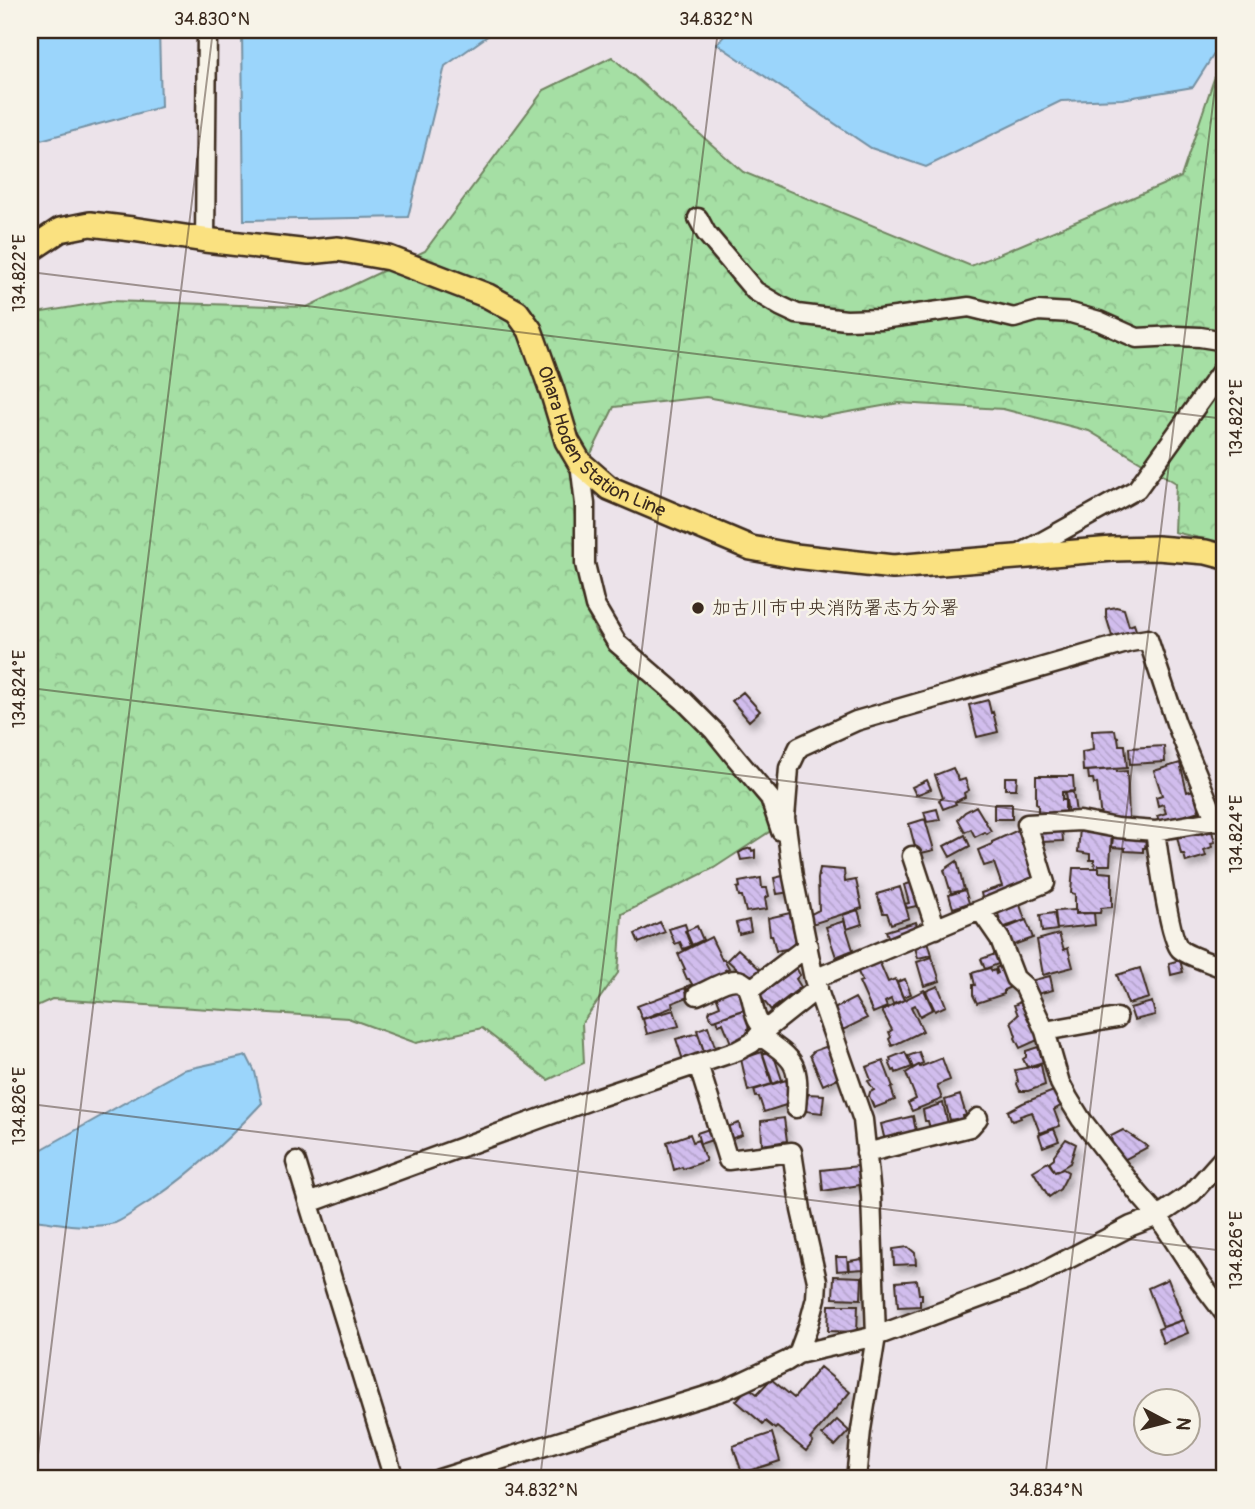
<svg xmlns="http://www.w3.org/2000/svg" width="1255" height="1509" font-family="Pangolin,'Klee One',sans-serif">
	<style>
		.forest { fill: url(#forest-crowns); stroke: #708461; stroke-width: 2 }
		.water { fill: #9bd5fb; stroke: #7591a3; stroke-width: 2 }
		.building { fill: url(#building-back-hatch); stroke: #3b2a1e; stroke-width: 2; filter: url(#shadow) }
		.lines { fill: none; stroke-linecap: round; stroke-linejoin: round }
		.minor-casing { stroke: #3b2a1e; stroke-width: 23 }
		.major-casing { stroke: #3b2a1e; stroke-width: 28 }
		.minor { stroke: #f7f3e8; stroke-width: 18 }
		.major { stroke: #fae180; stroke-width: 23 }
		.ticks { fill: none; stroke: #3b2a1e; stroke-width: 2; stroke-opacity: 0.45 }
		.poi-dot { fill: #3b2a1e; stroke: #f7f3e8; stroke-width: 2.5 }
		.labels { text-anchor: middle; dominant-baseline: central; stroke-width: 5; stroke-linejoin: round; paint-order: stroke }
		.street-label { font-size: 19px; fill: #3b2a1e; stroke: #f7f3e8 }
		.poi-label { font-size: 19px; fill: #3b2a1e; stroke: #f7f3e8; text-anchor: start }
		.neatline { fill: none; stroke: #3b2a1e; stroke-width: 2.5 }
		.ticks-label { font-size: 18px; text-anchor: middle; fill: #3b2a1e }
	</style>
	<defs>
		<pattern id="forest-crowns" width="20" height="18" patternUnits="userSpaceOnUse" patternTransform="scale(1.75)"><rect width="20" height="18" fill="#a5dfa4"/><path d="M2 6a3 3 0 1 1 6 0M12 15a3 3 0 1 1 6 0" fill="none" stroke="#8fc08d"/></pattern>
		<pattern id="building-back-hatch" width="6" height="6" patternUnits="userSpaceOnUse" patternTransform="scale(1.75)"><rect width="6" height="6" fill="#d1bded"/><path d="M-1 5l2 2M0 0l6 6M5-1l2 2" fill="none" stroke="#b4a3cb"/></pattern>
		<filter id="shadow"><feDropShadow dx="3.5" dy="6" stdDeviation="3.5" flood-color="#0004"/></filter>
	</defs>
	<rect width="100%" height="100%" fill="#ece3ea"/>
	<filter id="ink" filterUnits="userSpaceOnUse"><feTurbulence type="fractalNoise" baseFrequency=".0143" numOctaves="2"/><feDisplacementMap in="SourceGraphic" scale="14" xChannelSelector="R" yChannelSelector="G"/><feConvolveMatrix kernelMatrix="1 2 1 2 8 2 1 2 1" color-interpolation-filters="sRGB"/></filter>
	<g filter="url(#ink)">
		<path class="forest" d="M1225 38V544L1174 532 1176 483 1089 431 1003 409 899 403 821 417 706 397 614 407 573 490 580 592 596 633 696 724 763 806 772 830 714 868 622 914 618 973 582 1023 584 1063 548 1080 482 1028 416 1043 348 1018 52 999 30 1009V314L109 301 307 307 425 251 544 90 612 57 743 172 971 266 1181 177 1222 55Z"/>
		<path class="water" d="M30 30H159L161 107 30 143Z
			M242 30H496L445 66 408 217 244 220Z
			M729 30H1225V37L1193 87 1122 99 1061 101 926 167 871 148 717 44Z
			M247 1056 255 1072 262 1103C225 1143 184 1181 138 1209 131 1214 123 1220 115 1223 88 1230 61 1223 34 1220L30 1217V1156L183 1070Z"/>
		<path class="building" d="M1116 607 1124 609 1129 626 1134 624 1137 633 1113 639 1106 616V609Z
			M743 692 760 711 749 721 732 701Z
			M988 700 991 713 993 712 998 732 977 737 969 705Z
			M1115 730 1116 736 1118 737 1119 745H1125L1127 768 1083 771 1082 752 1093 750 1092 731Z
			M1164 746 1165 762 1130 764 1129 748Z
			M1180 763 1187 792 1193 790 1199 811 1160 823 1157 816 1166 813 1163 804 1158 806 1156 797 1162 795 1154 771Z
			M953 768 959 781 965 779 969 790 964 793 965 797 955 802 956 804 943 809 939 800 943 798 935 775Z
			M1117 769V772L1127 771 1129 818 1123 819V821L1101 819 1097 783 1094 784 1093 779H1089L1088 771Z
			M1036 776H1073L1074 791 1062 792V800H1065V813L1045 815 1038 813V804L1036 803Z
			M1005 777H1017L1016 789H1005Z
			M927 780 931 789 916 795 912 787Z
			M1073 792 1076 813 1068 814 1065 793Z
			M994 804H1012V819H994Z
			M976 806 991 831 987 834 985 832 975 837 971 829 965 832 958 819 965 812Z
			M937 809 940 820 927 822 924 812Z
			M925 819 934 850 917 854 909 824Z
			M1199 827 1202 834 1212 831 1215 842 1211 843 1212 847 1204 850 1206 856 1186 862 1184 854H1181L1176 832Z
			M1080 828 1112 831 1110 865H1099L1098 868H1095L1094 860H1090V854L1078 852Z
			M1020 829 1040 880 983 903 981 893 1002 886 994 863 984 866 978 850 992 844V842Z
			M1039 829H1062L1063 841 1040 842 1035 834Z
			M965 835 970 846 950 857 944 846Z
			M1115 835 1146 837 1145 848H1143V852L1125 851V848L1112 847 1113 837H1115Z
			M751 848 752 851 755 850V858L741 860 739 853 744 850Z
			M957 861 964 890 951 893 944 870Z
			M820 868 844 870 845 882 856 880 862 908 812 924 811 914 819 910 818 879Z
			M1073 868H1099V872L1112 873V907L1101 908 1100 913H1076V910L1075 909V894L1071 893Z
			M787 875 790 892 777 894 774 878Z
			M761 878 762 888H767L769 896 765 898 767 909 746 912 742 896H739L737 888 740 887 739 882Z
			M914 882 921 905 907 908 905 904 909 903 904 885Z
			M900 887 909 918 891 924 887 913H883L877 894Z
			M965 890 969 903 953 908 949 895Z
			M1018 899 1025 920 1002 928 998 917H999L997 911Z
			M858 910 862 924 847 929 843 915Z
			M1076 910V914L1094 913 1095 925 1057 929 1055 911Z
			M790 913 796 942 794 943 795 947 776 951 772 935H770L768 918Z
			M1054 913 1057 930 1042 932 1040 915Z
			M749 920 751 931 739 934 736 923Z
			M1026 920 1033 938 1011 946 1004 929Z
			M844 921 853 950 836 957 826 927Z
			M660 922 665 932 639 943 635 934Z
			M916 922 917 926 889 939 886 931Z
			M685 924 687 930 685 931 691 946 683 949 680 942 675 944 669 929Z
			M697 926 703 940 692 945 686 931Z
			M1059 934 1064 950 1068 948 1073 967 1043 975 1037 940Z
			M711 937 722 960 724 959 729 968 725 970 726 972 690 994 686 987 692 984 689 979H687L683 970 685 969 678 954Z
			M928 941 932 955 918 958 914 944Z
			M738 949 762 971 751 982 727 960Z
			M998 953 1001 963 985 969 981 959Z
			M932 957 940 981 924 986 917 962Z
			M1180 960 1183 972 1171 975 1169 963Z
			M879 961 888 982 895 979 904 1000 893 1004 891 999 885 1002 887 1007 873 1013 859 982 862 981 857 970Z
			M794 963 800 975 796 979 801 987 771 1010 757 992Z
			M1006 963 1015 985 1004 990V994L977 1003 973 995V985H975L972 973 990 968 992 971 995 970 996 974 998 973 996 968Z
			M1140 968 1149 998 1128 1004 1117 975Z
			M1050 976 1053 990 1033 995 1030 981Z
			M905 979 911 994 903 997 897 982Z
			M938 986 946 1006 935 1011 926 991Z
			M734 987 735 989 739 988 748 1008 714 1020 711 1019 709 1013 710 1010 720 1006 717 998 718 993Z
			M685 988 688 997 672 1003 673 1007 642 1019 637 1006Z
			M924 990 933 1009 920 1016 915 1005 911 1007 923 1031 892 1046 889 1039 891 1037 889 1032 892 1030 882 1011Z
			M855 998 867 1018 843 1030 834 1009Z
			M1025 1000 1033 1027 1037 1026 1042 1038 1020 1048 1015 1038 1016 1036 1011 1021 1018 1015 1014 1005Z
			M1152 1002 1155 1015 1134 1020 1130 1008Z
			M747 1009 750 1016 747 1036 731 1043 723 1023 719 1025 717 1019Z
			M674 1010 679 1026 647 1034 643 1019Z
			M708 1026 716 1050 705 1054 697 1030Z
			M698 1033 704 1053 683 1060 676 1039Z
			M825 1047 828 1049 838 1078 823 1085 810 1055 814 1051Z
			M1038 1047 1043 1062 1027 1067 1023 1059 1026 1057V1051Z
			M772 1050 782 1080 773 1084 763 1054Z
			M762 1052 772 1084 748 1091 741 1059Z
			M905 1052 912 1067 896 1073 895 1070 893 1071 889 1062 891 1061 890 1058Z
			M919 1052 923 1063 913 1068 908 1056Z
			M942 1058 950 1080 937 1085 942 1099 912 1111 908 1103 916 1099 906 1073 919 1065 920 1067Z
			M883 1061 893 1087 891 1088 895 1100 874 1108 869 1096 870 1092 874 1090 868 1081 871 1080 866 1067Z
			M1041 1065 1045 1085 1028 1091H1020L1017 1084 1018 1081 1015 1070Z
			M786 1080 792 1103 764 1112 759 1097H756L754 1090Z
			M1056 1090 1062 1105 1054 1110 1060 1126 1040 1133 1032 1112 1020 1116 1021 1118 1013 1121 1011 1119 1008 1111 1023 1103Z
			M808 1094 824 1095 822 1113 805 1111Z
			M960 1095 966 1115 963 1116 965 1123 958 1125 956 1119 950 1120 945 1100Z
			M943 1103 949 1128 931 1132 928 1121H925L923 1110Z
			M913 1116 917 1136 885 1141 881 1124Z
			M784 1118 787 1141 762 1145 761 1121Z
			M739 1123 742 1135 730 1139 727 1127Z
			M709 1129 712 1140 700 1144 697 1133Z
			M1054 1129 1059 1141 1043 1147 1039 1135Z
			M1123 1130 1148 1147 1122 1161 1112 1143 1111 1136Z
			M690 1134 693 1142 698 1140 706 1161 683 1169 682 1167 674 1170 667 1142Z
			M1066 1139 1076 1144 1070 1163 1055 1172 1049 1162 1054 1158V1155Z
			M1048 1162 1055 1172 1063 1169 1068 1172 1067 1176 1060 1189 1049 1197 1033 1171Z
			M858 1166 860 1185 823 1191 821 1170Z
			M908 1247 915 1253 916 1264 894 1265 893 1249Z
			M836 1257H847L848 1270 837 1271Z
			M862 1259 864 1269 850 1270 849 1261Z
			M834 1276 862 1277 861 1299 833 1298Z
			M1168 1279 1180 1310 1179 1311 1182 1320 1163 1327 1148 1288Z
			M917 1280 919 1294H922V1300H920V1306L898 1307 896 1282Z
			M829 1305H858L857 1332 828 1331Z
			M1183 1320 1188 1333 1163 1343 1158 1329Z
			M820 1367 850 1392 810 1439 813 1442 806 1451 777 1427 775 1429 765 1421 763 1424 736 1401 748 1387 757 1394 771 1379 794 1398Z
			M837 1420 849 1431 835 1446 822 1435Z
			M772 1433 780 1461 742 1473 733 1446Z"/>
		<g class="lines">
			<g class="minor-casing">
				<path id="minor" d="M698 218 706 233 755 291 780 306 797 314 846 320 881 319 969 307 1014 318 1038 311 1071 313 1099 321 1137 338 1177 336 1200 337 1225 341
					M205 240 207 30
					M580 463 585 504V564L595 606 617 643 683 700 714 731 736 758 770 798 781 831
					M1020 554 1137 489 1225 366
					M1155 831C1158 851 1169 938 1180 949 1187 956 1215 964 1225 969
					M912 856 936 929
					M980 910 1000 939 1015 978 1024 986 1045 1031 1060 1083 1068 1098 1081 1119 1138 1193 1158 1216 1203 1285 1225 1314
					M814 979 1045 883 1027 824 1080 821 1117 828 1155 831 1224 819
					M750 990 808 946
					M697 995C707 991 718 984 729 981 755 974 750 1008 758 1021 760 1025 763 1027 765 1030
					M1045 1031 1117 1018
					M759 1035C796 1061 800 1062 796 1108
					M698 1064 728 1160 792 1152 801 1210 817 1281 816 1298 809 1324 798 1354
					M866 1153 970 1127 978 1118
					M296 1162 394 1479
					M309 1203 596 1098 737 1051 752 1043 759 1035 818 988
					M439 1479 725 1390 787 1361 798 1354 876 1336 1028 1280 1131 1226 1158 1216 1192 1193 1225 1156
					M856 1479 861 1430 876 1336 871 1195 863 1120 814 979 793 877 785 818 789 768 799 747 856 721 1130 642 1148 639 1176 723 1216 821"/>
			</g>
			<g class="major-casing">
				<g id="major">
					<path id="s1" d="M30 250 60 230 90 224 132 229 205 240 309 252 338 249 389 258 488 296 517 312 530 330 552 391 567 441 580 463 609 488 751 548 795 556 893 567 1113 549 1157 548 1206 552 1225 557"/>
				</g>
			</g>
			<use href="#minor" class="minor"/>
			<use href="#major" class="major"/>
		</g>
	</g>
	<path class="ticks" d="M30 272 1225 419M30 688 1225 835M30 1104 1225 1251M35 1479 213 30M540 1479 718 30M1045 1479 1222 30"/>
	<circle class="poi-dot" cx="698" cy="608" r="7"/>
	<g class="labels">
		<g class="street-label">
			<text stroke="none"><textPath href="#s1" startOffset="670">Ohara Hoden Station Line</textPath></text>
		</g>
		<g class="poi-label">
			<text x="712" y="608">加古川市中央消防署志方分署</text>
		</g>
	</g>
	<rect width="1255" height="1509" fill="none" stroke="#f7f3e8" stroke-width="77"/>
	<g transform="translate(1167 1422) rotate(97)"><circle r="33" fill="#f7f3e8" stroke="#aca397" stroke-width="2"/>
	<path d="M0-5L12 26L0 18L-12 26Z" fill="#3b2a1e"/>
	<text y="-10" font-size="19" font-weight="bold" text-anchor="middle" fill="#3b2a1e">N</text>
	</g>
	<rect x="38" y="38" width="1178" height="1432" class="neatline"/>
	<g class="ticks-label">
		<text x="212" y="25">34.830°N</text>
		<text x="716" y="25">34.832°N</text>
		<text transform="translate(19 273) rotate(-90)" y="6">134.822°E</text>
		<text transform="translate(1236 418) rotate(-90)" y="6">134.822°E</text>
		<text transform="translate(19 689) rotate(-90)" y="6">134.824°E</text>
		<text transform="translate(1236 834) rotate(-90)" y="6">134.824°E</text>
		<text transform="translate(19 1106) rotate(-90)" y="6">134.826°E</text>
		<text transform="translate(1236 1250) rotate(-90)" y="6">134.826°E</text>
		<text x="541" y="1496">34.832°N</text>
		<text x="1046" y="1496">34.834°N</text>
	</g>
</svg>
